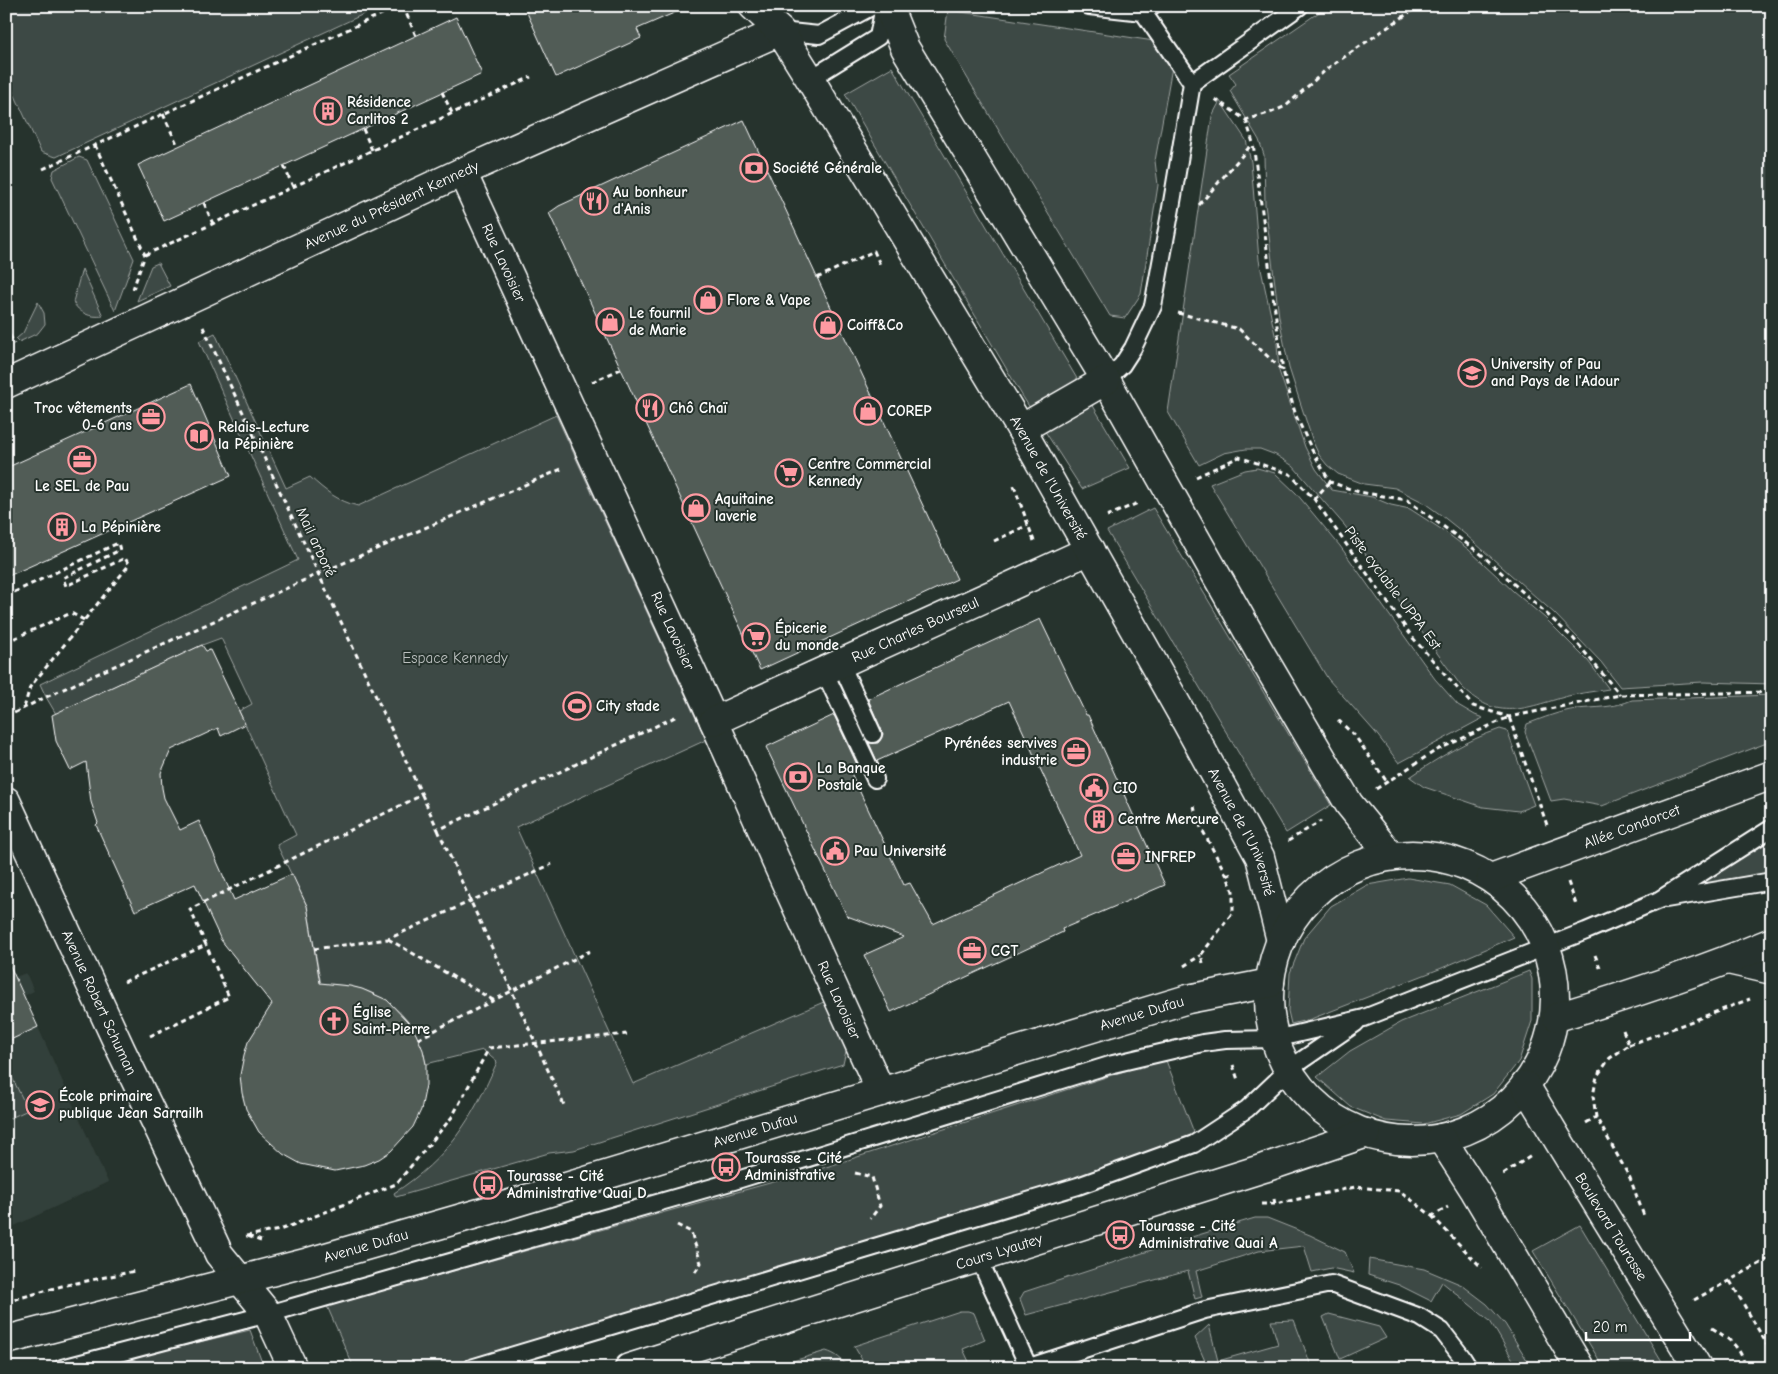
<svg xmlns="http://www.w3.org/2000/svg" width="1778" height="1374" font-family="'Comic Neue',sans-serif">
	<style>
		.built { fill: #333f3a }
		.green { fill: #3e4944; stroke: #9ea4a2 }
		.building { fill: #515c57; stroke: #fff }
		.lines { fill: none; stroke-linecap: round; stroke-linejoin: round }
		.lane-casing { stroke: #fff; stroke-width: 20 }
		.street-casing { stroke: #fff; stroke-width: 31 }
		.secondary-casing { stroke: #fff; stroke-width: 31 }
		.path { stroke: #fff; stroke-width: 3; stroke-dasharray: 5 4; stroke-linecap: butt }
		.lane { stroke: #26332d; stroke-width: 16 }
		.street { stroke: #26332d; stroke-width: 28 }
		.secondary { stroke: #26332d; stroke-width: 28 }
		.labels { text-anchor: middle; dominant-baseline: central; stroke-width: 4; stroke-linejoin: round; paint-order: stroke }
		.poi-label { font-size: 15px; font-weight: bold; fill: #fff; stroke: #26332d; text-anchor: start }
		.street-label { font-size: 15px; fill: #fff; stroke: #26332d }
		.park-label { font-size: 15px; fill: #bbbfbe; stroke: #26332d }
	</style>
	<rect width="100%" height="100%" fill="#26332d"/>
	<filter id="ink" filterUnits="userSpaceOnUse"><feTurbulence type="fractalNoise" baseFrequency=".02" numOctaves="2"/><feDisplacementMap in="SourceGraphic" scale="10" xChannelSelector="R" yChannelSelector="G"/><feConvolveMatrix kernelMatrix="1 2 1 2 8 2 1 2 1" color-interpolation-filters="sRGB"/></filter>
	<g filter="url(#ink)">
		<path class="built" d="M6 957 15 977 26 973 34 991 24 996 108 1182 6 1230Z"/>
		<path class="green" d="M6 6H381L56 157 41 152 6 76Z
			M1328 6H1772V684L1703 682 1620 687 1601 662 1554 613 1466 535 1441 515 1423 502 1395 488 1364 484 1338 474 1327 465 1319 455 1313 442 1289 368 1279 317 1265 204 1264 155 1259 140 1230 91 1236 84 1229 74Z
			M948 10 1154 41 1172 67 1155 161 1158 185 1141 294 1125 318 1110 316 944 39Z
			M892 67 1130 468 1082 489 1023 397 845 94Z
			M1220 101 1246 140 1251 162 1259 260 1277 344 1279 371 1305 447 1316 469 1332 490 1372 497 1391 505 1410 509 1444 531 1468 549 1513 591 1545 618 1588 661 1609 689C1596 691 1581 693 1568 696 1524 708 1497 723 1461 686L1345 526 1293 466 1276 455 1260 449H1246L1224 453 1199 465 1168 412 1212 116Z
			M79 157 87 160 134 259 115 311 52 178 54 170Z
			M158 263 170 286 137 301 151 266Z
			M82 269 103 316C90 318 79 313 73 302Z
			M38 302 44 313 45 324 38 333 19 342 16 339 23 333Z
			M215 333 286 488 310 477C325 491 338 501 358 506L556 415 706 740 516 827 633 1084 826 1001 847 1047 843 1064 574 1150 549 1153 396 1197 394 1193C448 1158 472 1120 497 1062L483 1050 426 1064C414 1010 375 982 321 985L307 906 277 845 296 835 239 711 252 704 221 638 202 645 106 690 59 719 46 697 40 684 298 560 199 341Z
			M1257 468 1275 473 1296 493 1340 546 1435 679 1458 705 1475 715 1483 718 1399 763 1375 732 1328 679 1210 484 1245 470Z
			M1153 508 1331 805 1286 833 1107 531Z
			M1772 695V741L1602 806 1564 799 1551 801 1525 732 1527 724C1543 718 1560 711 1577 709 1596 707 1614 708 1632 700Z
			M1500 729 1507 731 1509 736 1534 805 1519 811 1483 807 1424 787 1410 777C1438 758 1467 740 1500 729Z
			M1772 840V874L1694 887Z
			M1408 878 1450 885 1486 905 1514 937 1442 968 1311 1019 1291 1024 1288 1011 1290 973 1304 938 1331 906 1367 885Z
			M1529 971 1532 979V1021L1519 1061 1493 1094 1461 1114 1424 1124 1386 1121 1351 1107 1317 1077 1350 1051 1401 1022Z
			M1165 1058 1197 1140 738 1285 452 1368H354L327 1306 820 1169Z
			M6 1065 28 1110 6 1120Z
			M1255 1218H1267L1310 1235 1345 1252 1354 1273 1331 1268 1312 1272 1304 1246 1259 1251 1196 1271 1202 1297 1195 1299 1188 1271 1026 1315 1020 1299 1024 1292 1185 1239Z
			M1580 1225 1666 1368H1604L1533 1251Z
			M1369 1259 1424 1269 1462 1285 1487 1304 1505 1324 1532 1368H1518L1490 1321 1442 1282 1431 1301 1399 1285 1368 1275Z
			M960 1311H968L974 1313 985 1340 963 1349 972 1368H867L854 1346Z
			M1329 1314 1379 1327 1386 1338 1340 1359 1323 1317Z
			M1294 1320 1312 1368H1208L1195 1338 1209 1325 1218 1361 1278 1344 1271 1321Z
			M250 1330 264 1368H89Z
			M826 1351C836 1354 842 1359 848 1368H770Z"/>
		<path class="building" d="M524 6H690L637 29 641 38 556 77Z
			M456 17 482 74 164 221 138 165Z
			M744 120 957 579 760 670 549 213 559 206Z
			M191 384 231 476 6 577V468Z
			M1040 619 1086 715H1088L1165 885 1062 929 1063 932 891 1012 864 955 904 937 847 916 766 747 834 715 859 769 851 773 904 885 910 883 933 924 1080 855 1009 701 877 761 869 743H878L881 739 883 734 868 699Z
			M202 645 206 651 210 650 245 724 221 736 218 728 171 750 161 773 162 788 164 798 180 830 199 821 234 900 292 874 307 906 320 983 350 986 362 989 387 1000 409 1023 416 1034 423 1050 426 1064V1085L421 1110 413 1127 391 1151 379 1159 364 1165 335 1171 301 1164 283 1154 259 1132 246 1109 242 1093 240 1075 244 1055 248 1042 272 1004 221 940 195 884 135 911 96 825 98 823 91 802 86 762 70 770 56 741 52 715Z
			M6 957 38 1027 6 1042Z"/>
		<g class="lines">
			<g class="lane-casing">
				<path id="lane" d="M1089 6 1143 12 1152 6
					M780 31 819 35 873 6
					M810 79 878 37 884 6
					M1192 83 1300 6
					M1106 380 1122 365 1133 348 1153 306 1171 208 1192 83 1143 12
					M841 664 873 734
					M824 671 875 779
					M1666 899 1772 881
					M978 1257 1029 1368
					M1029 1367 1205 1310 1331 1284 1420 1317 1442 1331 1462 1357 1469 1368
					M62 1368 268 1314 734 1181 1113 1064 1203 1043 1225 1040 1275 1039 1364 1018 1586 931 1659 900 1772 828
					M471 1368 1078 1186 1194 1144 1247 1109 1289 1069 1356 1023"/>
			</g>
			<g class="street-casing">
				<g id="street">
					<path id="s1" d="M462 172 706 703 776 861 881 1092"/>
					<path id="s2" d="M6 384 462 172 780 31"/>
					<path id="s3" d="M714 721 1090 550"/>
					<path id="s4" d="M6 801 121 1050 213 1241 219 1254 268 1314 293 1368"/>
					<path d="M1728 960 1772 970"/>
				</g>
			</g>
			<g class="secondary-casing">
				<g id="secondary">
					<path id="s5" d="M753 6 780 31 810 79 1021 429 1186 721 1260 857 1281 941"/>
					<path d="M888 6 905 48 1106 380 1262 656 1349 804 1391 856"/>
					<path d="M1021 429 1106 380"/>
					<circle cx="1412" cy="998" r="143"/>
					<path id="s6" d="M1491 878 1772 775"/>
					<path d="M1557 1017C1630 995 1702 971 1772 942"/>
					<path id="s7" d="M1525 1085 1558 1140 1698 1368"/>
					<path d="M1441 1138 1475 1191 1580 1368"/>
					<path id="s8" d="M6 1340 309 1262 497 1208 1188 999 1270 983"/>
					<path id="s9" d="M629 1368 1264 1168 1367 1133"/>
				</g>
			</g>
			<path class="path" d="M403 6 416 36
				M442 92 452 113
				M1215 99 1246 120 1272 112 1286 106 1328 68 1419 6
				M163 114 178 146
				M1246 120 1253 143 1283 371
				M363 129 372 150
				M95 145 145 255 133 289
				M284 166 293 187
				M43 169 399 6
				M204 203 213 224
				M1199 205 1252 144
				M145 255 531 77
				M817 278 874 251 881 267
				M1178 313 1239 329 1283 371 1296 416 1312 450 1330 482 1359 492 1407 500 1481 554 1573 638 1620 695
				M6 327 14 344
				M203 327 422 795
				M592 382 621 369
				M1196 477 1239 457 1290 474 1314 499 1413 638 1473 706 1509 717 1620 695 1772 692
				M1014 486 1034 541
				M1314 499 1330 482
				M1107 516 1138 503
				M994 541 1028 525
				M6 596 118 543 120 550 63 578 66 586 125 558 129 565 30 687 24 708
				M6 642 71 613 84 620
				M6 717 46 697 318 574 564 468
				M1338 720 1355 736 1387 782
				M1376 789 1435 751 1509 717 1547 825
				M1194 806 1197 820 1227 876
				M438 830 564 1105
				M1288 841 1321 821
				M1568 882 1577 907
				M388 939 493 1000
				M314 949 388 939 552 864
				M1595 955 1601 970
				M1203 963 1201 955 1233 912V891L1227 876 1231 874
				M1184 966 1201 955
				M124 982 206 945 190 909 422 795 438 830 677 716
				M1623 1030 1629 1045 1610 1058 1597 1076 1593 1096 1596 1117 1630 1178 1644 1216
				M150 1036 229 997 206 945
				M418 1039 590 951
				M1629 1045 1750 999
				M1233 1065 1238 1080
				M1586 1123 1596 1117
				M855 1173 872 1177 880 1206 870 1219
				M1503 1174 1531 1156
				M1274 1199 1275 1204 1355 1187 1400 1191 1432 1216 1448 1207
				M1261 1204H1275
				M1432 1216 1482 1268
				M677 1225 691 1232 701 1263 695 1272
				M246 1236 280 1230 396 1184 452 1117 489 1048 627 1034
				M248 1236 261 1241
				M1730 1281 1772 1353
				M1694 1300 1772 1257
				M6 1302 62 1286 135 1271
				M1712 1328C1729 1339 1742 1347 1745 1368"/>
			<use href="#lane" class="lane"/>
			<use href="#street" class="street"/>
			<use href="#secondary" class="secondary"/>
		</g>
	</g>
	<defs>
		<g id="building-ring" transform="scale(1.4375)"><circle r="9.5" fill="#26332d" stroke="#ff9aa2" stroke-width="1.5"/><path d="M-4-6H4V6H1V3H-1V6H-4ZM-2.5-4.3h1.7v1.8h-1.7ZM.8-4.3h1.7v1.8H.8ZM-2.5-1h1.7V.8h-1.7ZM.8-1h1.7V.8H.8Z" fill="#ff9aa2"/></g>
		<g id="bank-ring" transform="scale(1.4375)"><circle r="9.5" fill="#26332d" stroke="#ff9aa2" stroke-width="1.5"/><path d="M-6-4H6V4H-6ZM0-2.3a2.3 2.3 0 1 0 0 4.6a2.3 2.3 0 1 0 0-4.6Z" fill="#ff9aa2"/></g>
		<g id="restaurant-ring" transform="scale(1.4375)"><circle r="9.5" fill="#26332d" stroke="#ff9aa2" stroke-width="1.5"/><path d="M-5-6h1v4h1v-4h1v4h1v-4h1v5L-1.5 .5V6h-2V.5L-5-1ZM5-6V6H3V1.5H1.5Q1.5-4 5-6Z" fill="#ff9aa2"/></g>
		<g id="shop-ring" transform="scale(1.4375)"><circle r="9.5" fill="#26332d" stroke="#ff9aa2" stroke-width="1.5"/><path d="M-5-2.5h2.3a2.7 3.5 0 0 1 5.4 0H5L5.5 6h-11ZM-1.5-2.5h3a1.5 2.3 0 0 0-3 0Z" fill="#ff9aa2"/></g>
		<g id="university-ring" transform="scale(1.4375)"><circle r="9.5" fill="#26332d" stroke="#ff9aa2" stroke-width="1.5"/><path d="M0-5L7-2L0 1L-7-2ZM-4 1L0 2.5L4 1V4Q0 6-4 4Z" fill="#ff9aa2"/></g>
		<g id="office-ring" transform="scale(1.4375)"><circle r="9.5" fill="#26332d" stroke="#ff9aa2" stroke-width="1.5"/><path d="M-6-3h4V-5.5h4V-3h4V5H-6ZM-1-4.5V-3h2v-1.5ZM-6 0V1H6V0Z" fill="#ff9aa2"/></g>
		<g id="library-ring" transform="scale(1.4375)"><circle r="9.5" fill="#26332d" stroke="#ff9aa2" stroke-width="1.5"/><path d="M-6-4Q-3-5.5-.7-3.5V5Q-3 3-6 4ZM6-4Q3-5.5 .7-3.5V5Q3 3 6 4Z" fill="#ff9aa2"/></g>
		<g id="supermarket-ring" transform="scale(1.4375)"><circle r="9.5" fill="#26332d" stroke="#ff9aa2" stroke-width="1.5"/><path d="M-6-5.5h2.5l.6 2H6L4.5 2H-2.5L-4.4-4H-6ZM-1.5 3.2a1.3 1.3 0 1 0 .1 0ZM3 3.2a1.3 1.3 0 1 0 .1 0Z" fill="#ff9aa2"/></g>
		<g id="stadium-ring" transform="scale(1.4375)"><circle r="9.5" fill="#26332d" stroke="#ff9aa2" stroke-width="1.5"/><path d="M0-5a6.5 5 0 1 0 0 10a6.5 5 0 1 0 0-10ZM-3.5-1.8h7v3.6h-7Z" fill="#ff9aa2"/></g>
		<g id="civic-ring" transform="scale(1.4375)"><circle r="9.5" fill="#26332d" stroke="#ff9aa2" stroke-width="1.5"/><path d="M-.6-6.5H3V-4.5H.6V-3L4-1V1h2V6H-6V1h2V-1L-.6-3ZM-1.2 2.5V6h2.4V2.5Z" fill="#ff9aa2"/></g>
		<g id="church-ring" transform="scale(1.4375)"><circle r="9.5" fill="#26332d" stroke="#ff9aa2" stroke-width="1.5"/><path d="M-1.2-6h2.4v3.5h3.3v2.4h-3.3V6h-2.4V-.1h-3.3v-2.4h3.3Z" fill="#ff9aa2"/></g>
		<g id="school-ring" transform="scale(1.4375)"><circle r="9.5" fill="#26332d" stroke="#ff9aa2" stroke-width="1.5"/><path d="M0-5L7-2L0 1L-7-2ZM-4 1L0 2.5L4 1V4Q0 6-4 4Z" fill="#ff9aa2"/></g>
		<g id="bus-ring" transform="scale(1.4375)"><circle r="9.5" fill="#26332d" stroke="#ff9aa2" stroke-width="1.5"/><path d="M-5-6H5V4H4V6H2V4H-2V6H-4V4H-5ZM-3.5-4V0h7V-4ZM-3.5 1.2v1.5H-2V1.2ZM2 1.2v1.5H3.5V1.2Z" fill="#ff9aa2"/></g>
	</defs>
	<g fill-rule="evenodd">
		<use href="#building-ring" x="328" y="111"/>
		<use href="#bank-ring" x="754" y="168"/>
		<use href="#restaurant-ring" x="594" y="201"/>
		<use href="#shop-ring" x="708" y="300"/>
		<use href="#shop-ring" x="610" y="322"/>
		<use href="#shop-ring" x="828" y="325"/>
		<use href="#university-ring" x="1472" y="373"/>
		<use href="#restaurant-ring" x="650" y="408"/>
		<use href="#shop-ring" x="868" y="411"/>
		<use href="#office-ring" x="151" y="417"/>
		<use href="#library-ring" x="199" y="436"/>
		<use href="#office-ring" x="82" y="460"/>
		<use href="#supermarket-ring" x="789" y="473"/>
		<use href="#shop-ring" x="696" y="508"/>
		<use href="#building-ring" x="62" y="527"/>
		<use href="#supermarket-ring" x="756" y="637"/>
		<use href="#stadium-ring" x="577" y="706"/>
		<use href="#office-ring" x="1076" y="752"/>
		<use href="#bank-ring" x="798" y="777"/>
		<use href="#civic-ring" x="1094" y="788"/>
		<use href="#building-ring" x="1099" y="819"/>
		<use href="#civic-ring" x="835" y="851"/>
		<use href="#office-ring" x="1126" y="857"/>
		<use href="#office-ring" x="972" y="951"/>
		<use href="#church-ring" x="334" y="1021"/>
		<use href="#school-ring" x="40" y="1105"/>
		<use href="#bus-ring" x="726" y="1167"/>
		<use href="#bus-ring" x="488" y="1185"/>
		<use href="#bus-ring" x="1120" y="1235"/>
	</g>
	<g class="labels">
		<g class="poi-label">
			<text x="347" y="102">Résidence<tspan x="347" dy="17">Carlitos 2</tspan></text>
			<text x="773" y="168">Société Générale</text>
			<text x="613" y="192">Au bonheur<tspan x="613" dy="17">d'Anis</tspan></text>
			<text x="727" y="300">Flore &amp; Vape</text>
			<text x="629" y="313">Le fournil<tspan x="629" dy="17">de Marie</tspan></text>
			<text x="847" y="325">Coiff&amp;Co</text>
			<text x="1491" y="364">University of Pau<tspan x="1491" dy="17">and Pays de l'Adour</tspan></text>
			<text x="132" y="408" text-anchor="end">Troc vêtements<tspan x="132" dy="17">0-6 ans</tspan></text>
			<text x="669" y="408">Chô Chaï</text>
			<text x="887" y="411">COREP</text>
			<text x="218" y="427">Relais-Lecture<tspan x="218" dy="17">la Pépinière</tspan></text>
			<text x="808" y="464">Centre Commercial<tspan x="808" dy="17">Kennedy</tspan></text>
			<text x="82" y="486" text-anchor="middle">Le SEL de Pau</text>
			<text x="715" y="499">Aquitaine<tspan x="715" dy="17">laverie</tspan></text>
			<text x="81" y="527">La Pépinière</text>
			<text x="775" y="628">Épicerie<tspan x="775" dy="17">du monde</tspan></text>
			<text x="596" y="706">City stade</text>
			<text x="1057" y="743" text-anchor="end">Pyrénées servives<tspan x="1057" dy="17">industrie</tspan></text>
			<text x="817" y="768">La Banque<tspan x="817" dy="17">Postale</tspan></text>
			<text x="1113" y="788">CIO</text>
			<text x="1118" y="819">Centre Mercure</text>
			<text x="854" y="851">Pau Université</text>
			<text x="1145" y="857">INFREP</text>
			<text x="991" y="951">CGT</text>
			<text x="353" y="1012">Église<tspan x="353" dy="17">Saint-Pierre</tspan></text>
			<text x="59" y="1096">École primaire<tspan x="59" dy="17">publique Jean Sarrailh</tspan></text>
			<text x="745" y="1158">Tourasse - Cité<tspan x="745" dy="17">Administrative</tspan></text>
			<text x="507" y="1176">Tourasse - Cité<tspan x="507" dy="17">Administrative Quai D</tspan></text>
			<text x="1139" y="1226">Tourasse - Cité<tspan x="1139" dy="17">Administrative Quai A</tspan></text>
		</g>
		<g class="street-label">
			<text stroke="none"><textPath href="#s2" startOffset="425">Avenue du Président Kennedy</textPath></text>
			<text stroke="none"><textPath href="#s1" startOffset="100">Rue Lavoisier</textPath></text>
			<text stroke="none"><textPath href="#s5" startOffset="558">Avenue de l'Université</textPath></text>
			<text transform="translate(316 542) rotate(65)">Mail arboré</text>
			<text transform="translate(1393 588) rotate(53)">Piste cyclable UPPA Est</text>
			<text stroke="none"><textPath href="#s3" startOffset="221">Rue Charles Bourseul</textPath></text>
			<text stroke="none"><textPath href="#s1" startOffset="505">Rue Lavoisier</textPath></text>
			<text stroke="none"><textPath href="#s6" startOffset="150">Allée Condorcet</textPath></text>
			<text stroke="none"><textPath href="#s5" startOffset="962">Avenue de l'Université</textPath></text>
			<text stroke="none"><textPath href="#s1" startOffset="910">Rue Lavoisier</textPath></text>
			<text stroke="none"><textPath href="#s4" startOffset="222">Avenue Robert Schuman</textPath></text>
			<text stroke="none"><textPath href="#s8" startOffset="1182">Avenue Dufau</textPath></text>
			<text stroke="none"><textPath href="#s8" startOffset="778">Avenue Dufau</textPath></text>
			<text stroke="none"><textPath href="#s7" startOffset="166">Boulevard Tourasse</textPath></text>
			<text stroke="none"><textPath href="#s8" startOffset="372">Avenue Dufau</textPath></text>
			<text stroke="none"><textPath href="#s9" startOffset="388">Cours Lyautey</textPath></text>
		</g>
		<g class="park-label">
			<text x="455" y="658">Espace Kennedy</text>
		</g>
	</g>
	<rect width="1778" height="1374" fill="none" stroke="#26332d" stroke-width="25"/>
	<rect x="12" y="12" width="1753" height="1349" fill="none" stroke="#fff" stroke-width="2" filter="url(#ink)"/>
	<path d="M1586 1332v8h104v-8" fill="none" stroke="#ffffff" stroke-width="2.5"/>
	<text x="1593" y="1332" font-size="15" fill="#ffffff" stroke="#26332d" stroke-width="4" paint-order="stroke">20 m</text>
</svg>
